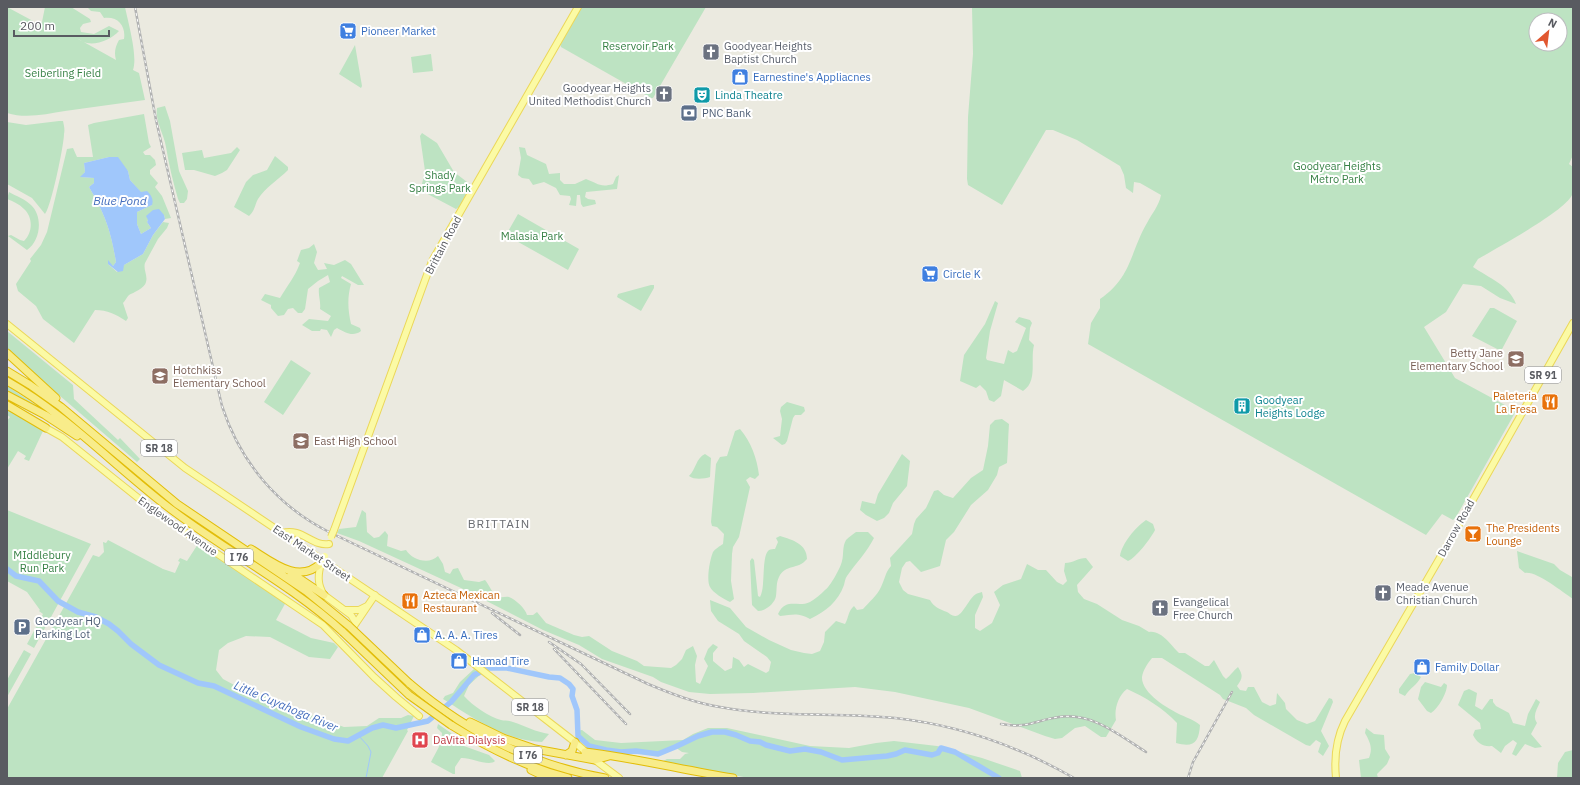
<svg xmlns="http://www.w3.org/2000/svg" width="1580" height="785" font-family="'IBM Plex Sans',sans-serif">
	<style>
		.green { fill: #bde3c2; fill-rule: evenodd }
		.water { fill: #a0c7fb }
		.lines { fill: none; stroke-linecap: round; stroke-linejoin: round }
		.stream { stroke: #a0c7fb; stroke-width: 1 }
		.river { stroke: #a0c7fb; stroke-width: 5.5 }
		.major-casing { stroke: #ebd759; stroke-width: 8 }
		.highway-casing { stroke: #e2bd09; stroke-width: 9 }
		.major { stroke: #fbfaa5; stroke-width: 6 }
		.highway { stroke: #f8ec8a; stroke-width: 7 }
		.rail-casing { stroke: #b1b2b2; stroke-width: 2.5 }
		.rail { stroke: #fff; stroke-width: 1; stroke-dasharray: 3; stroke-linecap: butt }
		.major-bridge-casing { stroke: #ebd759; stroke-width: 8; stroke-linecap: butt }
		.highway-bridge-casing { stroke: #e2bd09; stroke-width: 9; stroke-linecap: butt }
		.major-bridge { stroke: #fbfaa5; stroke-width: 6 }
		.highway-bridge { stroke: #f8ec8a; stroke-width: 7 }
		.labels { text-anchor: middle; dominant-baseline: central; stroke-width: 4; stroke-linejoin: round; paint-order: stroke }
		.shield { fill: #fff; stroke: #8b8c90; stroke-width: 1 }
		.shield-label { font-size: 10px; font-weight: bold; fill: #595b61 }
		.shop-label { font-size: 11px; fill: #366cbe; stroke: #fff; text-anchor: start }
		.park-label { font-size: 11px; fill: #378145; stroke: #fff }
		.worship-label { font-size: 11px; fill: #5b616d; stroke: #fff; text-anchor: start }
		.culture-label { font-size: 11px; fill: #0d838f; stroke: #fff; text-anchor: start }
		.service-label { font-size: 11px; fill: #4e5e75; stroke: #fff; text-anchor: start }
		.street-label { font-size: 11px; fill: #595b61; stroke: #fff }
		.education-label { font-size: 11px; fill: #785e54; stroke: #fff; text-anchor: start }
		.food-label { font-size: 11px; fill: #c56008; stroke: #fff; text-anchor: start }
		.health-label { font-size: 11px; fill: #be3a42; stroke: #fff; text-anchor: start }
		.water-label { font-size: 12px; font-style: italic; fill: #456ebd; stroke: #fff }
		.neighbourhood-label { font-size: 12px; letter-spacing: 1px; fill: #6a6d72; stroke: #fff }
	</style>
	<rect width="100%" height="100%" fill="#ebeae0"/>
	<path class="green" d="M7 7 33 21 32 22H42L45 7H71L90 19 91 22 83 24 80 28 81 32 94 34 109 26 119 31C112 39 98 45 87 43 82 42 77 38 73 36L116 60C114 53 115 47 119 40L124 39C126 26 118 16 104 18L100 12 91 11 87 7H125C128 22 138 56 133 70L139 73 145 100C118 104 91 107 65 111 46 114 26 119 7 113Z
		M581 7H706L653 98H651L561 47 560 43Z
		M972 7H1573V155L1569 164 1573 167C1573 175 1575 188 1572 195 1565 211 1497 248 1478 259L1473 267C1489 278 1509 285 1516 304L1500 298 1481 286 1463 284 1446 312 1424 327 1455 378 1516 411 1456 517 1453 520 1442 514 1426 535 1088 344 1091 323 1100 308V299C1132 277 1130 252 1147 223 1152 213 1159 206 1161 195L1140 183 1134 182 1133 193 1126 188 1124 175 1120 166 1077 140 1053 130H1046L1002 205 968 185 967 179 968 117 973 54ZM1536 20H1560V44H1536Z
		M355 45 362 86 361 88 339 74Z
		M431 54 433 71 413 73 411 57Z
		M165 106 170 121 179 171 188 191 187 199 184 203H180L178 199C173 182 169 165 166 147 164 134 155 122 157 108Z
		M144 114 149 143 151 147 143 152 145 155H150L155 160 156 165 150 170V174L157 182 158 183 155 187 162 196 171 218 165 219 164 215 148 220 147 222 151 228 141 234 137 224V212L152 205 130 180 128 171 109 157 84 163 85 172 81 177 94 178V183L89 187C105 214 111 231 116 262L113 266 108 264 117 272 124 265 143 254 153 235 163 222 169 223 167 228 158 239 145 263C143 269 148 276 146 282 145 288 133 293 129 295 127 297 125 301 123 303L128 318 126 321C115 314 108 310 95 310L74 343 43 319 36 306 18 291 16 284 31 261 30 259 41 245 47 232 67 149 73 148 77 157H93L88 125 94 123Z
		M59 121H63C64 126 65 129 64 134 64 145 51 208 45 214L32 198 7 184V122L26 125Z
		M422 133 437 143 454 172 471 185 459 207 456 209 422 191 421 188 425 171 420 136Z
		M237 147 240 150 227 170 222 173 215 176 194 170H185L182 153 202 150 204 158 231 153Z
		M519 147 525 148 527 155 546 164 549 174 560 173V180L564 184H575L586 179C597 183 600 188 613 184L616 177 619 175 617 189 586 192 585 197 588 199 595 200 596 204 583 207 581 204 580 195H577L576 206 569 205 571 199 570 196 560 195 556 188 544 182 533 185 529 179 522 178 518 175 521 158Z
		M275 156 288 167V170C279 179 265 188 258 199 255 204 255 211 249 216L234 207 246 182 253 175 267 170Z
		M9 192C16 196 25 199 31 205 43 216 41 240 27 250L8 236 11 235 20 240 24 241C33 232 33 217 24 209 19 204 13 201 7 199Z
		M518 214 579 249 568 270 506 235Z
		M314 244 317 252 314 263 318 270 327 269 324 263 334 265 345 260 351 264 364 285H358L342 276 341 278 351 284C347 298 348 310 351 324L360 328 361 331C353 337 346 333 337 328L334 330 331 337 327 330 321 329 320 331H312L302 325 309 319 328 321 331 316 320 309C321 301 318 296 319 288L330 282 328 275 318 281 308 289 305 309 302 313H298L293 308 288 309 284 315 278 316 271 308V305L261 300 265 294 280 298C287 286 295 277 300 263L297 261 301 250 309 248Z
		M651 285H654V288L641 311 617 297 618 294Z
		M995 301 998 303 990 331 986 358 987 360 1004 364 1008 350 1013 353 1017 351 1026 328 1015 322 1019 317 1030 320 1032 323 1030 328 1029 340 1034 345C1030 361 1038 381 1023 391L1004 380 1001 396 994 402 989 400 986 391 980 385 976 388 960 381 964 355 985 324Z
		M1490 308H1494L1517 321 1501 351 1472 336Z
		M7 331 73 385 74 399 118 440 120 438 140 459 137 462 10 353 7 349Z
		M291 360 311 373 283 415 264 402Z
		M7 386 48 413 7 392Z
		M787 402 804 407 805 411 801 415H795L793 418 787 441 785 444 782 445 773 438 780 436 782 419 780 411 781 407Z
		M7 407 43 428V431L29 461 24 459 26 456 18 451 7 469V421L10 417 7 415Z
		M1002 419 1009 424C1008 437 1008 450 1007 463L999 467 997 475 988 490 971 505 954 532 946 540 940 566 921 572 910 561 906 562 902 568 899 582 903 590 908 594 930 600C934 607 939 609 947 612 949 613 952 616 955 616 962 617 969 598 976 594 977 593 980 593 982 592L983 597 975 615V628L980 631 992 623 1000 605 994 592 1003 585 1021 579 1027 564 1038 570H1046L1057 582 1063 585 1067 581 1064 571 1065 563C1073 563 1078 558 1086 558L1093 567 1077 585 1078 592 1084 599 1097 604 1122 620 1139 626 1149 632C1162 630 1171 646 1179 653H1185L1205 666H1209L1214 660 1223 676 1226 679C1231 675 1233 671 1238 667 1243 675 1243 678 1237 686L1240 690 1246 691 1248 687H1254L1262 702 1270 706 1276 704 1277 693 1285 703 1286 709 1297 720 1307 724 1315 721 1329 698 1332 699 1333 702 1321 731 1329 746 1323 756 1318 752 1321 743 1316 740 1310 746 1306 745 1254 715 1246 708 1223 699 1220 695 1162 658H1152C1148 663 1143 670 1142 677 1141 693 1168 709 1181 715 1188 718 1194 720 1200 725 1199 742 1194 748 1176 743L1177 723C1163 708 1145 697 1127 689 1118 696 1114 709 1116 720L1106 737H1101L1085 726 1075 728 1062 738 1055 739 1045 736 969 708 895 692 855 687 753 693 710 694 689 692 661 682 653 677 602 659 579 645 543 630 461 588 359 541 337 533 339 529 356 527 362 510 366 513 367 532 374 538 379 537 385 531 388 535 387 546 401 551 406 550C412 560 429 565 438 556L443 564 445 572 450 574 453 569 458 568 464 580 479 582 485 580C490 586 492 594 499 597 502 598 506 596 509 597 516 600 525 608 527 615H533L537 612 546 623 574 635 582 637 589 636 612 651 637 661 644 666 671 668 676 665 682 659 686 650 693 646 697 656 695 665 696 682 700 684 708 666 704 659 708 649 713 644 718 647 713 653V661L725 671 732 668 733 657 739 660 744 667 748 664 766 673 769 671 771 662 767 657 744 641 739 634 718 621 711 611 710 600 730 608 746 627 769 640 791 650 804 653 812 654 820 651 824 642 825 632 836 621 845 624C849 617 848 611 854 606L857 610 863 609C869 602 877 596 881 587 885 579 885 573 891 566L890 558 912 534 914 524 916 519 926 508 934 491 938 490 944 495 953 498 971 478 983 470 988 446 990 425 995 420Z
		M740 429C751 442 757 458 759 475L755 479 750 477 746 480 750 487 739 537 733 547 732 554 731 581 734 599 730 602C724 599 713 593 710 587 706 580 710 559 713 552 715 549 720 546 723 544L724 534 717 527 712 526 711 522 716 464 720 457 727 456 735 431Z
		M705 454 711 458 710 477C704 479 694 480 689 476 696 469 696 458 705 454Z
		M902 454 910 461 907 486 893 503 889 513 884 518 877 521 866 515 860 510 862 501 875 504 878 494Z
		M7 510 91 544 34 648 27 644 43 614 39 611 40 610 27 592 7 581Z
		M1146 520 1153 524 1155 530C1151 538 1136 558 1128 561L1120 556C1122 543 1136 527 1146 520Z
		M856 532H868L874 538C867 552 856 563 847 576 845 579 845 581 844 585 838 602 826 611 810 619 797 612 793 615 780 616L778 614C786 597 798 608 810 602 815 599 821 594 825 590 830 587 841 567 842 561 844 554 842 547 846 540 849 537 853 534 856 532Z
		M780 536C793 540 807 544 807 559 798 570 785 564 779 577 776 583 777 589 776 596 775 603 766 611 758 611L752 605 750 561 752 558 754 560 758 596 760 597C766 587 761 556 769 550 771 549 773 549 775 549L778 542 776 538Z
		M108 540 163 569 175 573 180 562 178 561 180 558 187 561 198 544 286 602 276 620 311 638 334 643 338 647 330 659 309 657 270 637 246 636 228 643 219 650 216 670 223 679 238 687 268 696 292 708 344 727 367 726 379 718H401L408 715 414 716 407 730 408 731 382 778H7V709L93 555 99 557 104 552 103 542 106 543Z
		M1517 551 1554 564 1560 570 1572 577 1573 599C1562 592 1537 571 1525 573L1519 568Z
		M24 650 31 654 7 697V680Z
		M474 669 481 674 469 685 464 696C472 705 489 717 501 720 505 721 509 720 513 722 525 726 536 732 549 734L542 742C505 741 472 717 443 699L445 696 453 693 460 682Z
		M1415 673 1421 677C1417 685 1410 688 1405 696L1399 693V689L1410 674Z
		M1425 682 1441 687 1444 683 1447 685C1447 693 1438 709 1431 713L1427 711 1418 699 1421 687Z
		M1469 689 1477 693 1475 706 1482 710 1490 699H1493V702L1496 706 1509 713 1513 723 1525 726 1528 714 1536 699 1540 702C1537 709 1532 716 1537 723L1531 734 1542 747 1535 748 1525 744 1516 756 1512 754 1517 743 1513 740 1505 746 1501 753 1492 746C1483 747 1477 743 1473 735L1475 730 1481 729 1480 723 1458 705 1464 691Z
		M438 724 451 733 454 739 461 745 489 755 495 761C489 767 470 757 461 758L455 767V774H453L431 762C436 752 442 744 442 733L437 728Z
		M708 728H727L810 746 849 748 876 743 894 741 937 746 982 758 1020 771 1022 778H749L661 762 667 759H680L685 754 689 753 682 752 675 747C670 749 663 753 658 754 650 754 643 751 636 751 619 750 581 753 577 731L582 730 595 740 621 743 683 740 693 734Z
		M1366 728 1374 734 1384 735 1385 749 1390 757 1387 764 1377 774 1378 778H1361L1359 760 1369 758C1373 748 1370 742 1365 733Z
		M1573 750V778H1557L1558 763 1565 752Z"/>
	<path class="water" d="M109 157H118L128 171 130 180 141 192 147 191C151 195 154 199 152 205L137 212V224L141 234 151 228 147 222 148 220 146 216 153 210 159 209 164 215 165 219 153 235 143 254 124 265 123 271 118 272 108 264V260L113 266 116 262C111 231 105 214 89 187L94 183V178L80 177 85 172 84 163Z"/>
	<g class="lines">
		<path class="stream" d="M359 736 368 746 371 752 366 778"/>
		<path class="river" d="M7 569 16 576 39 581 58 601 78 612 96 617 109 624 118 631 131 644 159 665 198 683 214 686 301 727 334 739 348 741 372 728 383 725 396 728 428 721 451 702 474 675 489 668H507L549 677 560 678 569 684 573 689 572 696 577 710 578 736 589 746 606 750 621 752 636 751 658 754 675 747 698 736 712 732H725L736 735 750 741 760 742 766 745 790 751 805 749 821 752 842 760 887 756 896 754 905 750 932 755 938 753 941 748 955 752 999 778"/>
		<g class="major-casing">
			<path id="major" d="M7 324 185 468 456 650 571 739 595 760 619 778
				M46 428 62 437 157 513 323 625 374 677 396 697 419 716
				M334 530 432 261 578 7
				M282 533C302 527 312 547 329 544
				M321 563C318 575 317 584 324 595L351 615 356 623
				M346 610H359L367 606
				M354 626 375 595
				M1336 778C1334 758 1336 739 1345 721L1445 549 1573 323"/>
		</g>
		<g class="highway-casing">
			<path id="highway" d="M7 353 56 398
				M7 371 30 385 61 407 177 504 306 591 349 626
				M7 381C69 416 119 471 176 513 231 554 293 586 343 632
				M7 395 45 415 77 436
				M7 405 46 428
				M251 549C272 562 299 585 321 563
				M291 573 324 595
				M409 683C465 731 532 765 605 778
				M470 722 503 738 535 749 595 760 609 756
				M451 725C488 748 526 767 568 778
				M585 752C635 758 683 770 733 778
				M566 755 572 751 575 742
				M531 770 548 778"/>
		</g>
		<use href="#major" class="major"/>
		<use href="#highway" class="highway"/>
		<g class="rail-casing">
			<path id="rail" d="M135 7 156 120 222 406C240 462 278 507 331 533L648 684C672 694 695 703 720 707 778 718 837 712 895 718 959 725 1018 746 1074 778
				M492 613 520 635
				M549 642 581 664 630 714
				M554 649 626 724
				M1001 724C1027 729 1036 720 1059 717 1092 712 1119 735 1146 752
				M1188 778 1193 762 1232 692"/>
		</g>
		<use href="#rail" class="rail"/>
		<g class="major-bridge-casing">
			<path id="major-bridge" d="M331 537 334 530
				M321 563 325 556"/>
		</g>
		<g class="highway-bridge-casing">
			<path id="highway-bridge" d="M349 626 409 683
				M343 632 409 695 451 725"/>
		</g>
		<use href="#major-bridge" class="major-bridge"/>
		<use href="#highway-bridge" class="highway-bridge"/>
	</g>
	<defs>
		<g id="supermarket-square" transform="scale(0.9)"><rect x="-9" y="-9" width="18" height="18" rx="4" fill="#3f7fe0" stroke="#fff"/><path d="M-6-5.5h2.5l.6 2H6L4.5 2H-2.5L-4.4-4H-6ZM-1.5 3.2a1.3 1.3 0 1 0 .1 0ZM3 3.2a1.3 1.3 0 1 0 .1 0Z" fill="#fff"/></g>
		<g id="church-square" transform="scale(0.9)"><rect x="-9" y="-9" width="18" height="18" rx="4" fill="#6b7280" stroke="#fff"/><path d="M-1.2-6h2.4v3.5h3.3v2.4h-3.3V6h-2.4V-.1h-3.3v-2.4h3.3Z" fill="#fff"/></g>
		<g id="shop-square" transform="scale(0.9)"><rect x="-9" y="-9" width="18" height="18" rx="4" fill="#3f7fe0" stroke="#fff"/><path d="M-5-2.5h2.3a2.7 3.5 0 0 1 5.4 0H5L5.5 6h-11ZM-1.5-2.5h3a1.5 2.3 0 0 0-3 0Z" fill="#fff"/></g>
		<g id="theatre-square" transform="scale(0.9)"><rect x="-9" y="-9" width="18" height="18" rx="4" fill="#0f9aa8" stroke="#fff"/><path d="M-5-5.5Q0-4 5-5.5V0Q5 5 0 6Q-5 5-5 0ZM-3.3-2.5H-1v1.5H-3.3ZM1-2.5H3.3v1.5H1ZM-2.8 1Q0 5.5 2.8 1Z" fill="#fff"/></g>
		<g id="bank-square" transform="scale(0.9)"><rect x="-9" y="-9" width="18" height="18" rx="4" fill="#5c6f8a" stroke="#fff"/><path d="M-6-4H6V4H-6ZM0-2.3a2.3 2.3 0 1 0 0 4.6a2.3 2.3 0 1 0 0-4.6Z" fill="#fff"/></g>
		<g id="school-square" transform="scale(0.9)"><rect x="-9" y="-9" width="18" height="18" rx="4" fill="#8d6e63" stroke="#fff"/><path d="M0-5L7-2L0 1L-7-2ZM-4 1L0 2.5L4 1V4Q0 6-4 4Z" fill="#fff"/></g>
		<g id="restaurant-square" transform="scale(0.9)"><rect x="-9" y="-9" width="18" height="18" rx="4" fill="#e8710a" stroke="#fff"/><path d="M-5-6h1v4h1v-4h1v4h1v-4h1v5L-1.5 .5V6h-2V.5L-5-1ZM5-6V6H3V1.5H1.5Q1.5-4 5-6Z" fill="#fff"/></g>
		<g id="building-square" transform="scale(0.9)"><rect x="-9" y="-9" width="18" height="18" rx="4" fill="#0f9aa8" stroke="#fff"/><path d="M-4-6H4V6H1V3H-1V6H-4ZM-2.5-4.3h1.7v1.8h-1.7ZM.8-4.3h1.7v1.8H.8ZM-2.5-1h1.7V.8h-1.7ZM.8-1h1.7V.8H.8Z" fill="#fff"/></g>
		<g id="bar-square" transform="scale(0.9)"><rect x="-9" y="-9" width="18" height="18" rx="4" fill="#e8710a" stroke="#fff"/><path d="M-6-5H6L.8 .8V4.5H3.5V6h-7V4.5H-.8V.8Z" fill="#fff"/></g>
		<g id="parking-square" transform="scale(0.9)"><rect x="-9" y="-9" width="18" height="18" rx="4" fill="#5c6f8a" stroke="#fff"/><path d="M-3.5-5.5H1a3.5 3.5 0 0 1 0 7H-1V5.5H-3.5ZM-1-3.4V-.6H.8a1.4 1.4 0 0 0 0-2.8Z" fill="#fff"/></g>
		<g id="hospital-square" transform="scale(0.9)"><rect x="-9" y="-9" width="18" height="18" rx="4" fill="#e0444e" stroke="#fff"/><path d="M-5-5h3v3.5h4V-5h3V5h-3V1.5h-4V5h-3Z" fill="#fff"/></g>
	</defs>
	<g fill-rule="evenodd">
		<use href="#supermarket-square" x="348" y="31"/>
		<use href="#church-square" x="711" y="52"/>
		<use href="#shop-square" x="740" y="77"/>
		<use href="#church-square" x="664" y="94"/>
		<use href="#theatre-square" x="702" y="95"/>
		<use href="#bank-square" x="689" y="113"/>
		<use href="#supermarket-square" x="930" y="274"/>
		<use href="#school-square" x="1516" y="359"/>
		<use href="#school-square" x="160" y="376"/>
		<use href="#restaurant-square" x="1550" y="402"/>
		<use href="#building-square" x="1242" y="406"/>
		<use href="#school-square" x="301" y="441"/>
		<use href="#bar-square" x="1473" y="534"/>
		<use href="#church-square" x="1383" y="593"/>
		<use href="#restaurant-square" x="410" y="601"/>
		<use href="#church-square" x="1160" y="608"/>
		<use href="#parking-square" x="22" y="627"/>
		<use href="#shop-square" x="422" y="635"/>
		<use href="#shop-square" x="459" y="661"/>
		<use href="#shop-square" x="1422" y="667"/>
		<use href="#hospital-square" x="420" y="740"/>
	</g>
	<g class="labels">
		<g class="shield">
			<rect x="1525" y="367" width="36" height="16" rx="3"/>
			<rect x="141" y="440" width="36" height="16" rx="3"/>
			<rect x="225" y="549" width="28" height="16" rx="3"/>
			<rect x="512" y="699" width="36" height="16" rx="3"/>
			<rect x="514" y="747" width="28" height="16" rx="3"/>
		</g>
		<g class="shield-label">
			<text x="1543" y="375">SR 91</text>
			<text x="159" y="448">SR 18</text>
			<text x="239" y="557">I 76</text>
			<text x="530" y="707">SR 18</text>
			<text x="528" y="755">I 76</text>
		</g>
		<g class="shop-label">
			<text x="361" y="31">Pioneer Market</text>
			<text x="753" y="77">Earnestine's Appliacnes</text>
			<text x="943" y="274">Circle K</text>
			<text x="435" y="635">A. A. A. Tires</text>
			<text x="472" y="661">Hamad Tire</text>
			<text x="1435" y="667">Family Dollar</text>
		</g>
		<g class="park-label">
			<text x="638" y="46">Reservoir Park</text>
			<text x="63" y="73">Seiberling Field</text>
			<text x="1337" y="166">Goodyear Heights<tspan x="1337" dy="13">Metro Park</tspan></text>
			<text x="440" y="175">Shady<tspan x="440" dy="13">Springs Park</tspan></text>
			<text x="532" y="236">Malasia Park</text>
			<text x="42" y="555">MIddlebury<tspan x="42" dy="13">Run Park</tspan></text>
		</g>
		<g class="worship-label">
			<text x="724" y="46">Goodyear Heights<tspan x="724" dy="13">Baptist Church</tspan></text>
			<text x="651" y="88" text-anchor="end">Goodyear Heights<tspan x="651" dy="13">United Methodist Church</tspan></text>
			<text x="1396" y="587">Meade Avenue<tspan x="1396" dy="13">Christian Church</tspan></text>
			<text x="1173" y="602">Evangelical<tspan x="1173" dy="13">Free Church</tspan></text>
		</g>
		<g class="culture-label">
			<text x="715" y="95">Linda Theatre</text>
			<text x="1255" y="400">Goodyear<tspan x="1255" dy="13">Heights Lodge</tspan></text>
		</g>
		<g class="service-label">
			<text x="702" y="113">PNC Bank</text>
			<text x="35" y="621">Goodyear HQ<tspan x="35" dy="13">Parking Lot</tspan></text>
		</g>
		<g class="street-label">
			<text transform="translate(443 245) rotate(-62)">Brittain Road</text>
			<text transform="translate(178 526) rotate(35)">Englewood Avenue</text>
			<text transform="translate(1456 528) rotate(-61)">Darrow Road</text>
			<text transform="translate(312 553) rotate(34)">East Market Street</text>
		</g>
		<g class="education-label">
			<text x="1503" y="353" text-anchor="end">Betty Jane<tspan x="1503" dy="13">Elementary School</tspan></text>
			<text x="173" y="370">Hotchkiss<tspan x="173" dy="13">Elementary School</tspan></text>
			<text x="314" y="441">East High School</text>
		</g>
		<g class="food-label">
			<text x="1537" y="396" text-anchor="end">Paleteria<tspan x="1537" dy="13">La Fresa</tspan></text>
			<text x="1486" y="528">The Presidents<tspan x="1486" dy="13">Lounge</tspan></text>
			<text x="423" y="595">Azteca Mexican<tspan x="423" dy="13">Restaurant</tspan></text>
		</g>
		<g class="health-label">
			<text x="433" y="740">DaVita Dialysis</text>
		</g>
		<g class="water-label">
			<text x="120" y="200">Blue Pond</text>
			<text transform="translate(286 706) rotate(23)">Little Cuyahoga River</text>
		</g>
		<g class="neighbourhood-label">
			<text x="499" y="523">BRITTAIN</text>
		</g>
	</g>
	<rect width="1580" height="785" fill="none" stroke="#595b61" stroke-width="16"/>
	<g transform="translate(1548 32) rotate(28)"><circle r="19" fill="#ffffff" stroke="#bdbdc0"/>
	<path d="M0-3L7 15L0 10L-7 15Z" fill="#e15730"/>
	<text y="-6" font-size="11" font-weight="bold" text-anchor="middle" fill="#595b61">N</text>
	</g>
	<path d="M14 30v6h95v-6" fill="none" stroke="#595b61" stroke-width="2"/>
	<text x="20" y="30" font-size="12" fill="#595b61" stroke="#ffffff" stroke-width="3" paint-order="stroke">200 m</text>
</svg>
